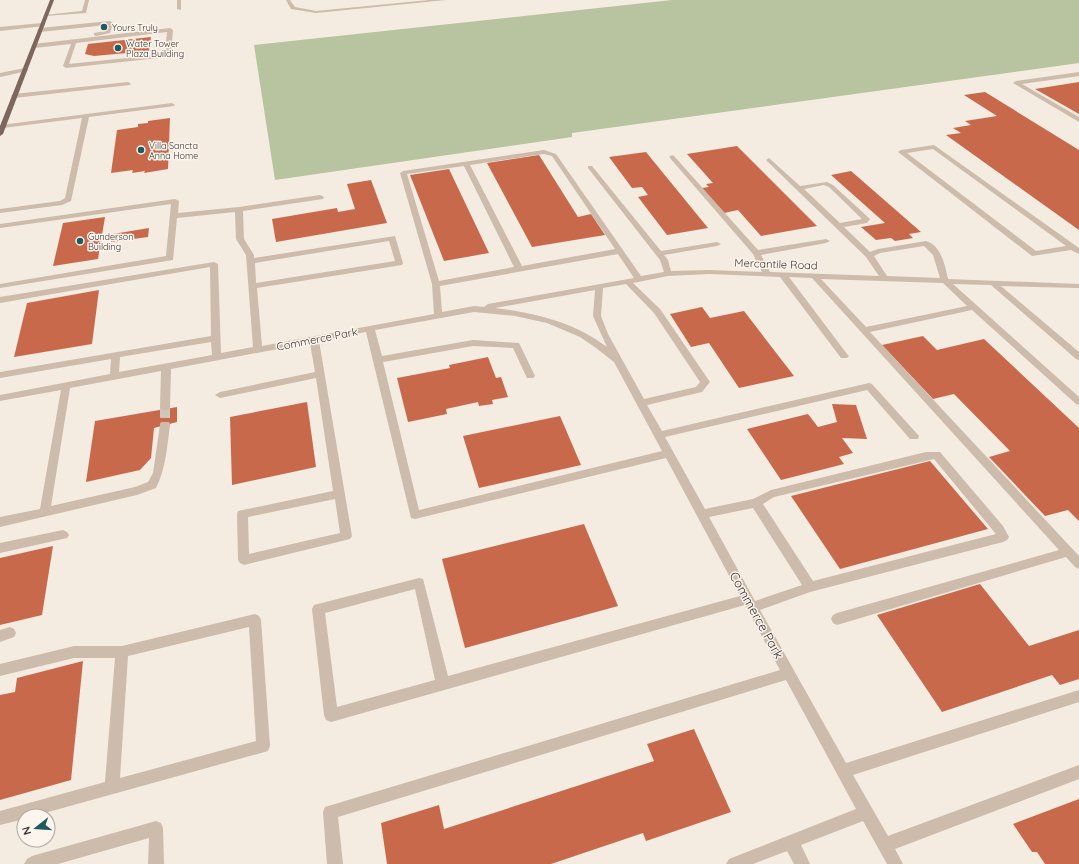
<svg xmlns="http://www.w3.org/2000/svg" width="1079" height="864" font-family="Quicksand,sans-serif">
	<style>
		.green { fill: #b8c4a0 }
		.building { fill: #c8694b }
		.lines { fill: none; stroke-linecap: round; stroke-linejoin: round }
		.minor-tunnel { stroke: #cfc6bd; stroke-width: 10; stroke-dasharray: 10 5.5; stroke-linecap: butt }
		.minor { fill: #cdbbac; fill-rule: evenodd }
		.major { fill: #7d675c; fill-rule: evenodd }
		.poi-dot { fill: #1f5a5e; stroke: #fbf5ee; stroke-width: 1.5 }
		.labels { text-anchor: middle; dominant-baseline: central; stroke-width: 3; stroke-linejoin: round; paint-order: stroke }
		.far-poi-label { font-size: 9px; fill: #3b302b; stroke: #fbf5ee; text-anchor: start }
		.street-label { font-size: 11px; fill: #3b302b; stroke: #fbf5ee }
		.near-street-label { font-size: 13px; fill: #3b302b; stroke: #fbf5ee }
	</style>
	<rect width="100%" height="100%" fill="#f4ebe1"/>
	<path class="green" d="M672 0H1079V63L572 133V137L275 180 254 45Z"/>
	<path class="building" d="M151 37 149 51 94 56 85 54 88 44Z
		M1079 82V114L1035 89Z
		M985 92 1079 150V230L946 135 961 133 953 128 971 125 965 121 997 116 964 95Z
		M170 118 168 169 144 173 145 171 132 173 133 170 111 173 117 130 138 127V124L148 123V121Z
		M737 146 817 226 761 236 738 210 724 213 702 188 709 187 706 184 713 183 687 154Z
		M646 152 708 228 667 235 638 197 648 195 642 187 632 188 609 157Z
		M539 155 578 217 591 214 605 235 532 247 487 163Z
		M449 169 489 253 444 261 410 175Z
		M851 171 921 232 909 234 913 238 895 241 891 238 876 240 861 227 885 223 831 175Z
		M371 180 387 223 276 242 272 219 337 208 338 212 355 209 347 184Z
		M105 217 98 259 53 266 63 223Z
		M149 228 148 237 111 242 113 234Z
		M99 290 92 344 14 357 27 303Z
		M702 307 710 318 744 311 794 376 739 388 709 343 691 347 670 314Z
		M923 336 937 350 984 339 1079 428V521L1068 510 1045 516 989 457 1010 451 954 394 933 399 882 345Z
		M488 357 496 378 501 377 508 397 492 400 493 404 479 406 478 402 446 409 447 414 408 422 397 378 450 368 449 365Z
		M307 402 316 467 232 485 230 417Z
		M832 404 856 405 867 439 842 438 853 453 839 457 844 464 781 480 747 429 808 414 818 427 837 422Z
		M177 407V422L154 428 151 458 140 470 86 482 95 421Z
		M560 416 581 465 479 488 463 436Z
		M930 461 988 529 840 569 791 496Z
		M584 524 618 606 465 648 442 559Z
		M53 546 42 615 0 625V558Z
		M980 584 1029 646 1079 630V679L1060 685 1052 675 942 712 877 615Z
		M83 661 71 780 0 800V695L15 692 17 678Z
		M694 729 731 812 646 841 643 833 551 864H387L381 823 439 805 444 829 654 761 647 744Z
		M1079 799V864H1045L1037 852H1032L1013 824Z"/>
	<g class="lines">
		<path class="minor-tunnel" d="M165 408V425"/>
		<path class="minor" d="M85 0H89L86 13 46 16 44 15 82 11Z
			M177 0H181V10L177 9Z
			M286 0H290L295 7 316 11 429 0H446L316 13 291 9Z
			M110 21 113 23 110 33 96 36 94 35V33L106 31 107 25 40 32 37 30 40 28Z
			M42 23 45 25 44 26 0 31V27Z
			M170 28 173 30 171 55 168 57 66 68 63 66 71 44 34 48 31 46 34 44ZM167 32 165 54 69 64 76 43Z
			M25 68 28 70 27 71 0 77V73Z
			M1079 72V76L1022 84 1079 117V122L1013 83 1016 81Z
			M128 82 131 84 130 85 14 98 11 96 14 94Z
			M172 103 175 105 174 106 89 117 71 201 62 205 0 213V209L60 201 65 198 82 118 3 128 0 126 1 125Z
			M934 145 1079 248V254L1071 250 1032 256 898 152 901 150ZM933 149 1066 246 1036 251 907 153Z
			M544 150 556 154 641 276 664 272 660 260 588 168V166H592L661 251 717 242 721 244 717 246 664 255 668 260 671 271 709 270 762 272 753 254 670 158 669 157 672 155 674 156 758 250 826 239 830 241 826 243 761 255 770 272 879 276 866 257 767 161 766 160 769 158 800 186 827 182 833 185 870 219 867 223 844 227 870 252 878 249 926 241C941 245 945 265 948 279L1079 284V288L1001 286 1079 352V360L1076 359 991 285 953 284 1079 397V405L1076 404 972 310 870 332 1079 556V569L1075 567 1066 557 837 625 833 623 831 619 833 615 837 613 1059 550 812 278 789 277 847 354 849 356 847 358H841L780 277 709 274 668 276 633 283 660 309 710 382 702 392 647 405 662 431 869 383 872 384 919 436 918 439H910L867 390 665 437 705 509 753 499 771 490 926 452H940L1003 526 1009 537 1007 540 1003 542 810 592 760 610 846 763 1079 690V702L853 775 888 836 1079 765V779L895 849 903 864H887L863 821 801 845 810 864H794L787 851 753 864H726L729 859 856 809 786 680 338 817 343 864H327L323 812 325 807 780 670 745 605 331 722 326 720 324 715 312 609 314 605 318 604 419 578 423 579 448 676 740 596 666 458 415 519 411 518 366 332 319 341 352 536 350 539 244 565 240 563 238 560 237 514 238 511 333 491 316 378 220 398 215 395 220 392 315 372 310 343 171 369 170 408 165 411 160 408 161 371 70 388 51 506 135 487 148 482 153 473 160 425 161 422H169L170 425C167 447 166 468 156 488L137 495 0 527V517L40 509 61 390 0 401V395L110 374 111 359 0 378V372L211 336 210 267 0 303V297L214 262 218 264 221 353 253 347 246 255 236 239 235 212 177 218 173 260 0 288V284L166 256 171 204 0 228V224L175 199 179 201 178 213 239 207 320 195 324 197 323 199 243 211 244 239 254 255V258L395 236 403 263 402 265 257 288 262 346 434 314 432 284 400 173 403 171ZM544 154 552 156 615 249 522 266 470 165ZM464 166 514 267 439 281 407 174ZM824 185 829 187 862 219 840 223 804 189ZM389 241 395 261 256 283 255 263ZM924 246 933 255 940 278 887 276 874 256 880 253ZM618 254 634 278 488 304 484 307 474 306 442 312 440 286ZM821 279 943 283 967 306 866 327ZM626 284 654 313 700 382 696 387 644 399 608 334 601 316 603 288ZM595 290 593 316 607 347C574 322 535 313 495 308ZM474 312 515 316 547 323 580 337 596 348 614 362 662 451 419 510 383 362 473 346 513 348 527 378H533L535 376 519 343 473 340 382 356 375 330ZM211 342 212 355 119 372 120 357ZM934 459 996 534 813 581 763 504 774 497ZM335 499 340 533 249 554 248 517ZM753 508 802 585 755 601 709 517ZM415 589 435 680 337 707 325 613Z
			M63 530 67 532 69 535 67 538 0 553V543Z
			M255 614 259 616 261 620 270 746 268 751 34 816H24V819L0 825V811L105 782 115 658H74L0 676V664L74 646H122ZM249 627 256 741 120 778 128 656Z
			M10 627 14 629 16 633 14 637 0 642V630Z
			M156 821 161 823 163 828 164 864H148L149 838 58 864H24L27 859 32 856Z"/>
		<path class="major" d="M50 0H54L3 134 0 136V126Z"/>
	</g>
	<g class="poi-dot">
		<circle cx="104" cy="27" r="4"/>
		<circle cx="118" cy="48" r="4"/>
		<circle cx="141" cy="150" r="4"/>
		<circle cx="80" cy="241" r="4"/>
	</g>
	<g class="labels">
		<g class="far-poi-label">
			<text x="112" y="27">Yours Truly</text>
			<text x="126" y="43">Water Tower<tspan x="126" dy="10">Plaza Building</tspan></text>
			<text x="149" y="145">Villa Sancta<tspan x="149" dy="10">Anna Home</tspan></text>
			<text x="88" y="236">Gunderson<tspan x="88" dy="10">Building</tspan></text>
		</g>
		<g class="street-label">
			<text transform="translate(776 264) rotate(2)">Mercantile Road</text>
			<text transform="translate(317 339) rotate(-11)">Commerce Park</text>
		</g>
		<g class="near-street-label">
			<text transform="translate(757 615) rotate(61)">Commerce Park</text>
		</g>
	</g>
	<g transform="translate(36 828) rotate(253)"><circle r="19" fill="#fbf5ee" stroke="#aea6a0"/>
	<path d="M0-3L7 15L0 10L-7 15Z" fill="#1f5a5e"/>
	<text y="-6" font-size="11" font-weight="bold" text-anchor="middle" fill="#3b302b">N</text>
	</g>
</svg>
